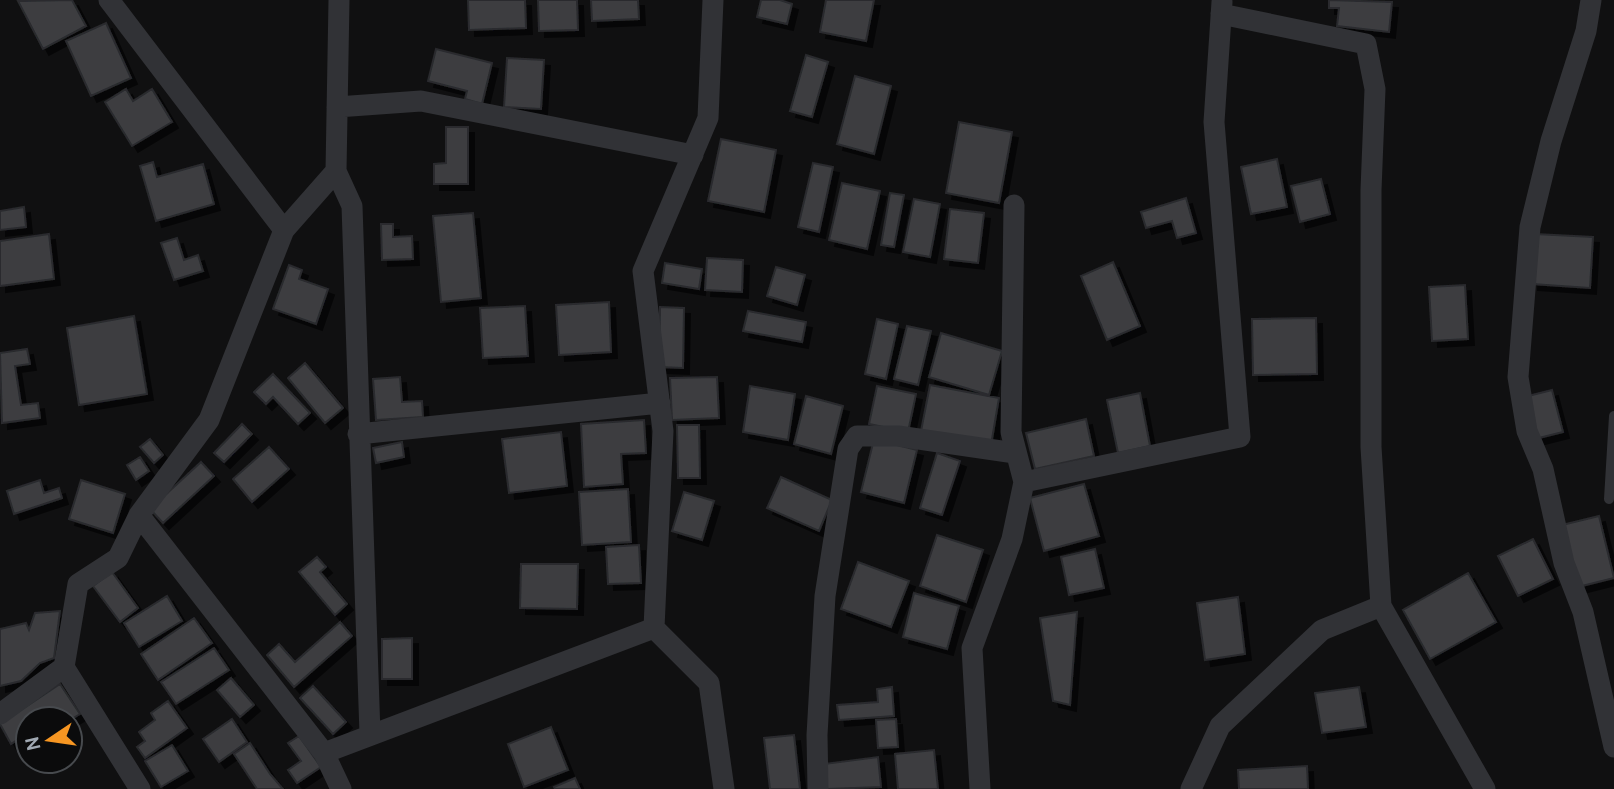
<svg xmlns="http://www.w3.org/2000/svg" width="1614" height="789" font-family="Cabin,sans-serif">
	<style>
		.building { fill: #3c3e41; stroke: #292a2d; stroke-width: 2; filter: url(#shadow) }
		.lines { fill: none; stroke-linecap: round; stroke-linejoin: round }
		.service { stroke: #313236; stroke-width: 10 }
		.minor { stroke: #313236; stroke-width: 21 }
	</style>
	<defs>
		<filter id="shadow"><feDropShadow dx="6" dy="6" stdDeviation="0" flood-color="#0009"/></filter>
	</defs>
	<rect width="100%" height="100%" fill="#101011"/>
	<path class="building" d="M72 0 86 26 43 49 18 1Z
		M468 0H525L526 28 469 30Z
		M538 0H577L578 30 539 31Z
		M591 0H638L639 19 592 21Z
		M761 0H780L792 4 787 24 757 17Z
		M826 0H874L866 41 820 32Z
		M1329 0 1392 2 1389 32 1337 26 1339 8H1329Z
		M106 23 131 78 91 96 66 41Z
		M436 49 492 63 482 104 465 99 467 91 428 81Z
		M806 55 828 62 812 117 790 111Z
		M507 58 544 60 541 109 504 107Z
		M855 76 891 86 874 154 837 144Z
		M126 89 133 101 152 89 172 122 132 146 105 102Z
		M959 122 1012 132 999 203 946 193Z
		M446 127H468V184H434V164L446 163Z
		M721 139 776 150 764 212 708 201Z
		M1277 159 1287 207 1251 214 1241 167Z
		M153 162 157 177 203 164 214 204 156 221 140 166Z
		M813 163 833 167 819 232 798 227Z
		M1321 179 1330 214 1300 222 1291 186Z
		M842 183 880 191 867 249 829 240Z
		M890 193 904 195 894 247 881 245Z
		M1186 198 1196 233 1177 238 1172 221 1146 228 1141 212Z
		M914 199 940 204 930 257 903 252Z
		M24 207 26 227 0 230V211Z
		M950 209 984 213 978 263 944 259Z
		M473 213 481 298 441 302 433 216Z
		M381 224H393V237L412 236 413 259 382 260Z
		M49 234 54 279 0 286V241Z
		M1535 234 1593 237 1590 288 1532 284Z
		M177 238 184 260 198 255 203 271 174 280 161 243Z
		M707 258 743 260 742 292 705 290Z
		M1113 262 1140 326 1107 340 1081 276Z
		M665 263 702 269 699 289 662 283Z
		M289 265 302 270 299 279 328 289 316 324 273 309Z
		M776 267 805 275 797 305 767 296Z
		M1465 285 1468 339 1432 341 1429 287Z
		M609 302 611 352 559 355 556 305Z
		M525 306 528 356 483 358 480 308Z
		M660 307 684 308 683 368 659 367Z
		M748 311 806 322 802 342 743 331Z
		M134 316 147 394 79 405 67 328Z
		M1316 318 1317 374 1253 375 1252 319Z
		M877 319 898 324 886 379 865 374Z
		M907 326 931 331 918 385 894 379Z
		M941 333 1002 351 989 395 929 377Z
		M27 349 30 364 15 366 21 405 38 403 40 418 2 423 0 353Z
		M305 363 343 408 325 423 288 378Z
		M273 374 310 413 298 424 273 397 266 404 254 392Z
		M400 377 402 402 422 401 423 417 376 420 373 379Z
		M717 377 719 418 672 420 670 378Z
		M930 385 999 398 991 445 921 431Z
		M750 386 795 394 788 440 743 432Z
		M877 386 916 394 908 432 869 424Z
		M1552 390 1563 432 1535 439 1524 397Z
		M1140 393 1150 446 1118 453 1107 400Z
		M806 396 843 406 831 454 794 444Z
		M1086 419 1094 456 1035 469 1026 433Z
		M644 420 646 453 621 454 623 484 584 487 581 424Z
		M242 424 252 434 224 462 214 453Z
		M677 425H699L700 478H678Z
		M561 432 567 486 509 493 502 439Z
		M150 439 163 455 154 463 140 447Z
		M874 439 917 450 904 503 861 492Z
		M402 442 404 457 376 463 373 448Z
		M269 447 289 469 252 502 233 479Z
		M937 453 960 461 942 515 920 508Z
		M140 457 149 471 136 480 127 465Z
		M201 462 214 476 163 523 150 509Z
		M781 477 832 500 819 531 767 508Z
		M40 480 44 493 59 488 62 498 14 514 7 491Z
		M81 480 125 494 113 533 69 519Z
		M1084 484 1099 536 1044 551 1030 498Z
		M628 489 631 542 582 545 579 492Z
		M684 492 714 501 702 540 672 531Z
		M1599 516 1614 578 1578 587 1562 525Z
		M937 535 983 550 966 602 920 586Z
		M1533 539 1553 579 1518 596 1498 556Z
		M639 545 641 583 608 584 606 547Z
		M1095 549 1104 588 1069 595 1061 557Z
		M317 557 326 567 320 572 347 604 335 615 299 572Z
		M858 562 909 581 891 627 841 609Z
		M521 564H578L577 609 520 608Z
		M112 572 138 608 120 622 93 586Z
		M1468 573 1496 622 1430 659 1403 610Z
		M914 593 959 606 947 649 903 637Z
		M167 596 182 621 139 647 124 623Z
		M1238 597 1245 654 1205 660 1197 603Z
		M60 611 54 658 40 663 21 681 0 686V629L26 623 29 630 35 613Z
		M1077 612 1070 705 1053 701 1040 618Z
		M194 618 212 643 158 680 141 654Z
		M340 622 352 636 294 687 267 655 279 644 295 662Z
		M412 638V679H382V639Z
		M214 648 229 670 176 704 161 682Z
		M231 678 254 705 240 717 217 690Z
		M60 684 80 714 70 720 61 719 57 714 49 719H28V733L11 744 0 724Z
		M313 686 346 722 333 734 300 698Z
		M892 687 894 716 839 720 837 705 878 702 877 689Z
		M1359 687 1366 727 1322 733 1315 693Z
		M168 701 187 728 145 758 137 747 145 741 139 732 155 720 151 713Z
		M232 719 247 742 219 762 203 739Z
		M896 719 898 747 878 748 876 720Z
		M551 727 568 770 524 787 508 744Z
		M794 735 800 789H770L764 738Z
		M299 736 321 767 297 783 288 770 301 761 288 743Z
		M250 743 270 774 283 789H257L234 754Z
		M172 745 188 771 161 787 145 761Z
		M934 750 938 789H898L895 754Z
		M878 757 881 787 827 789 824 764Z
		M1307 766 1308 789H1239L1238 770Z
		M575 778 580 789H555L554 787Z"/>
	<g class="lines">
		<path class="service" d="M1609 499 1614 416"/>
		<path class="minor" d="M109 0 284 230
			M713 0 708 118 643 271 663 431 654 628 709 683 724 789
			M1591 0 1586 31 1551 141 1530 227 1518 377 1527 431 1543 469 1564 563 1583 612 1614 747
			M1221 14 1366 44 1375 89 1371 190V447L1381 606 1485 789
			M337 107 421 101 693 155
			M336 171 352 206 370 734
			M358 434 660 403
			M1024 482 1240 437 1214 122 1222 2
			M139 515 324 753 341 789
			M64 667 140 789
			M0 714 64 667 78 584 118 558 139 515 209 420 284 230 336 171 339 0
			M324 753 654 628
			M818 789 817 735 825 596 848 449 857 436H898L1015 453
			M980 789 972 648 1012 539 1024 482 1011 432 1014 205
			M1191 789 1220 726 1322 630 1381 606"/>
	</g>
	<g transform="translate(49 740) rotate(257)"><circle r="33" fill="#0b0b0c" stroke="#474a4e" stroke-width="2"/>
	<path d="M0-5L12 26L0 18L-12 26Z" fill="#f79622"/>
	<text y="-10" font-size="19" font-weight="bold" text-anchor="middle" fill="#a0a8b2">N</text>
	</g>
</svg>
